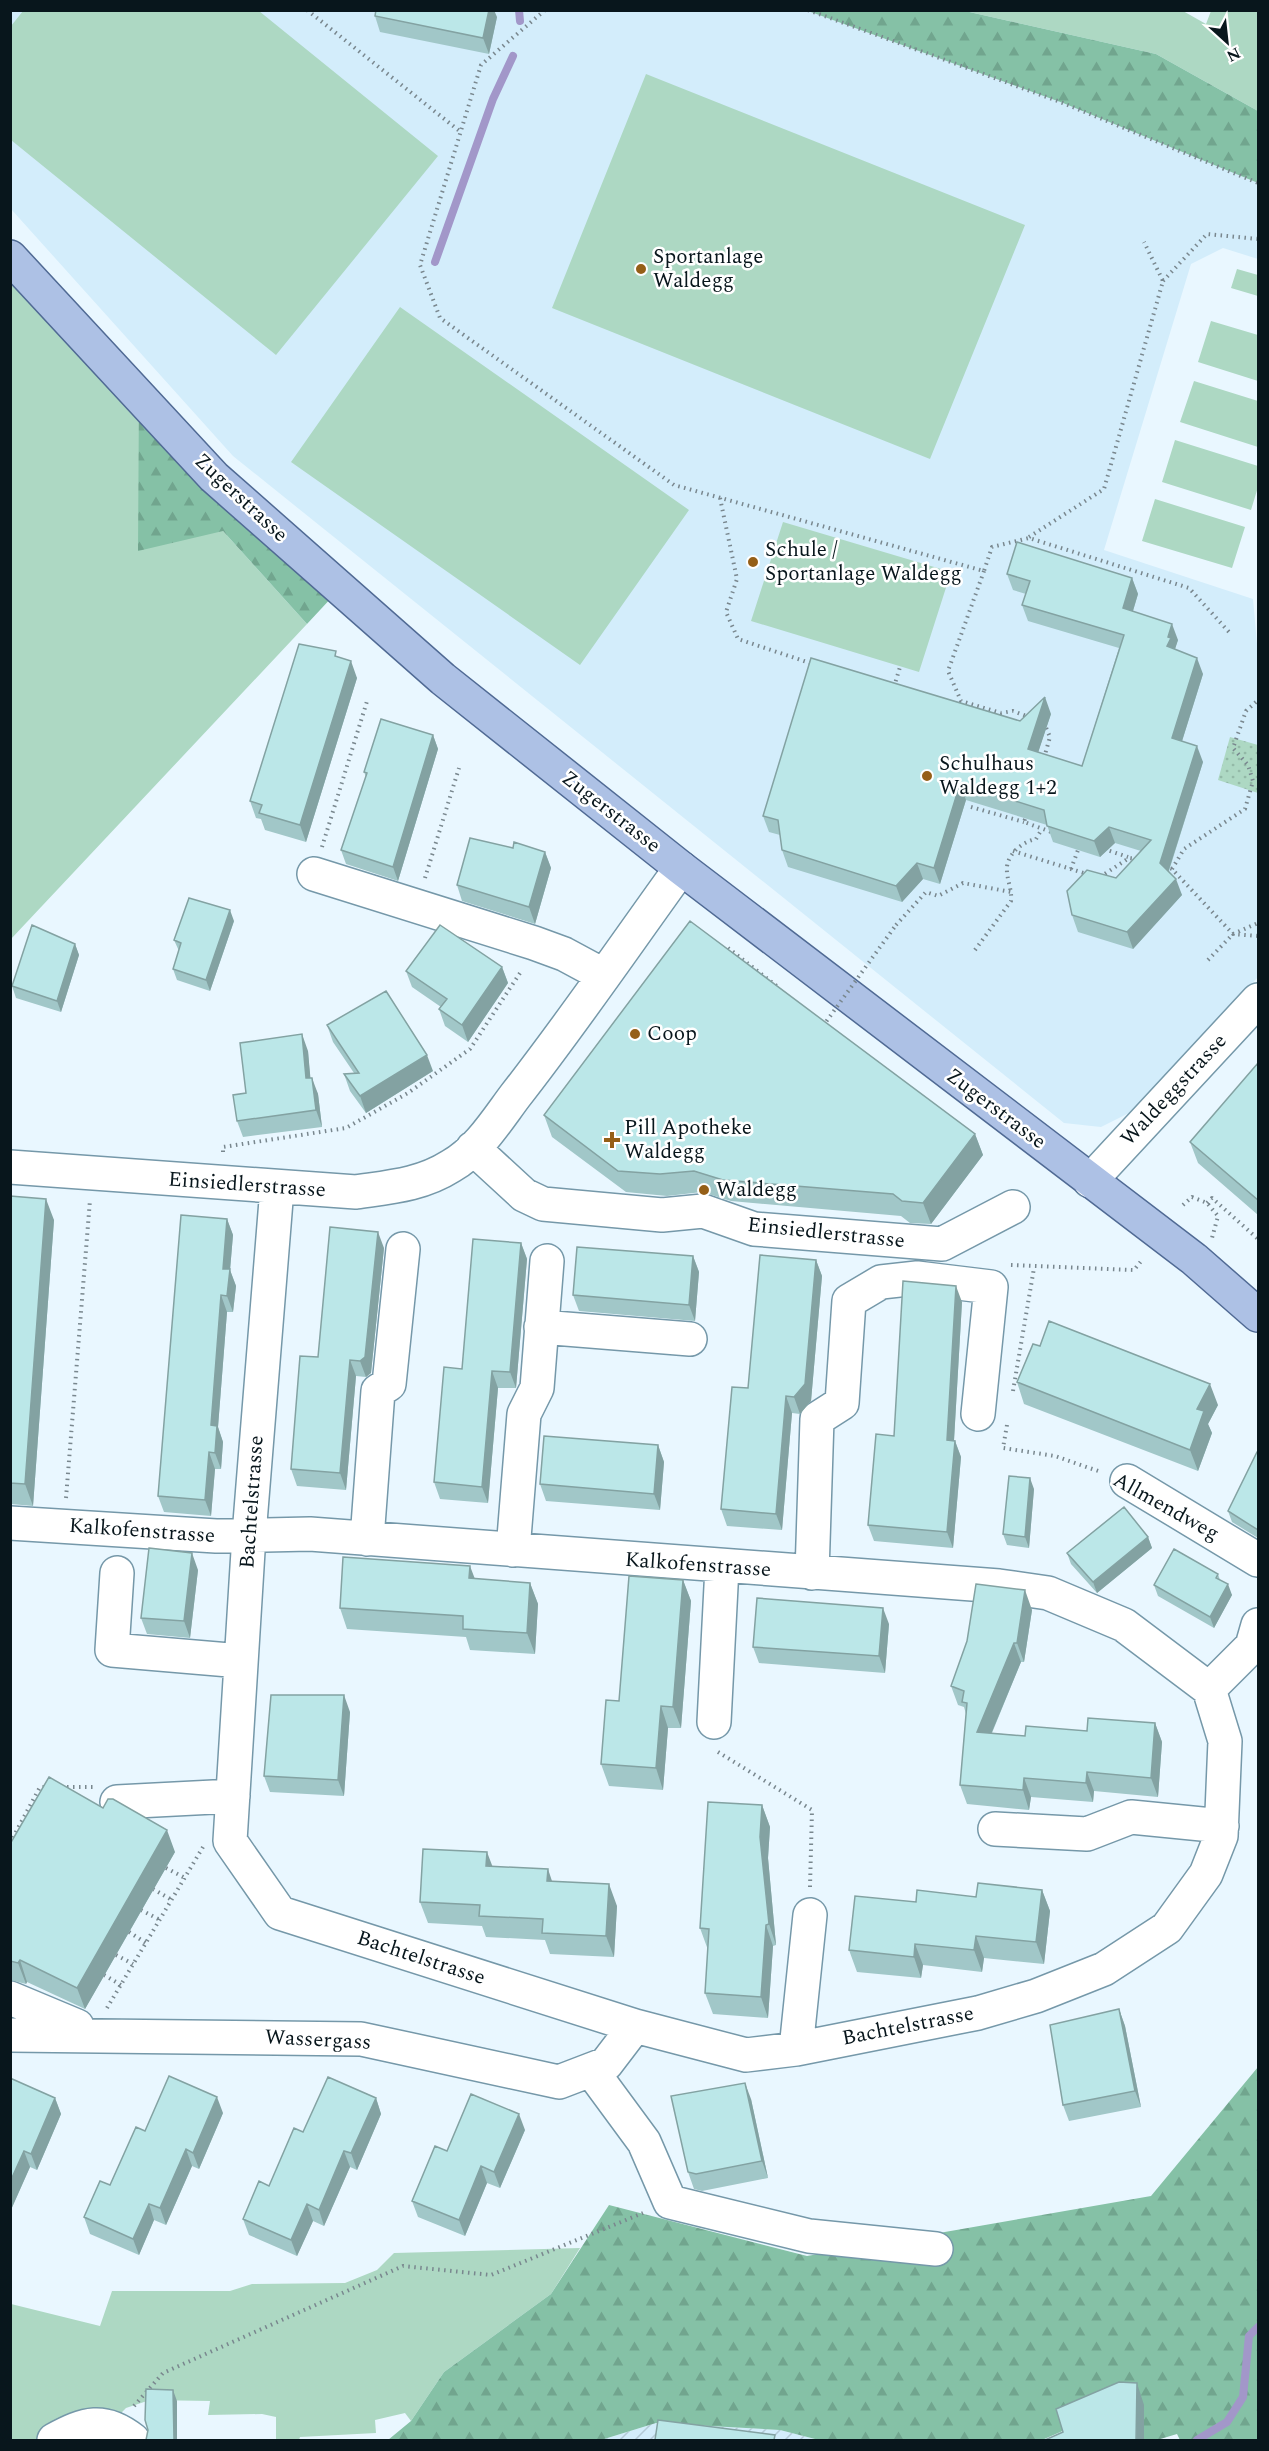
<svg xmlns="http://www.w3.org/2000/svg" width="1269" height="2451" font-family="Spectral,serif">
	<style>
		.built { fill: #d3edfb }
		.industrial { fill: url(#industrial-furrows) }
		.green { fill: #add8c3 }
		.forest { fill: url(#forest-firs) }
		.park { fill: url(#park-dots) }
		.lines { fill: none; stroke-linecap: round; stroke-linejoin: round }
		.stream { stroke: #a297c9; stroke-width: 8 }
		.minor-casing { stroke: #7598a9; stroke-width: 36 }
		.major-casing { stroke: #506a94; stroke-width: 36 }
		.path { stroke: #79878e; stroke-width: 4; stroke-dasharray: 1.5 4.5; stroke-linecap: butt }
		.minor { stroke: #fff; stroke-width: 33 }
		.major { stroke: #adc1e5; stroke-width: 33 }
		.path-bridge { stroke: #79878e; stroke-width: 4; stroke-dasharray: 1.5 4.5; stroke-linecap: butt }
		.wall { fill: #a1c7c8 }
		.shaded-wall { fill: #83a2a2 }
		.building { fill: #bbe7e8; stroke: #83a2a2; stroke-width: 1.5 }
		.poi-dot { fill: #955f17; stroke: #fff; stroke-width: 2 }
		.labels { text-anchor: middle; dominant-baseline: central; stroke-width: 5; stroke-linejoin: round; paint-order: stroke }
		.poi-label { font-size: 21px; fill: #08161c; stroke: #fff; text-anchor: start }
		.street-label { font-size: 21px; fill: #08161c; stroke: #fff }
	</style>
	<defs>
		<pattern id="industrial-furrows" width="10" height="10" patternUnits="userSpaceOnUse" patternTransform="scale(1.5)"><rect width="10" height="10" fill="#d3edfb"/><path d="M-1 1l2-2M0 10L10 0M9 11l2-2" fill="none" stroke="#b4cad7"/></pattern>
		<pattern id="forest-firs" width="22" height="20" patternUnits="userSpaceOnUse" patternTransform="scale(1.5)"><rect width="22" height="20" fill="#85c1a6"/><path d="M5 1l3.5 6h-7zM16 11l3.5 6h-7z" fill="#71a58e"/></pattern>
		<pattern id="park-dots" width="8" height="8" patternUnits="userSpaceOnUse" patternTransform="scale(1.5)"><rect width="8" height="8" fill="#add8c3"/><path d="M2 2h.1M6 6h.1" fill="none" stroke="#93b9a7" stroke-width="1.8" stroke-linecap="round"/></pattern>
	</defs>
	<rect width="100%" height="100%" fill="#e9f7ff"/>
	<path class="built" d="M11 10 808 11 1063 103 1258 183V259L1223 248 1191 264 1104 550 1253 599 1258 655V977L1129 1113 1101 1127 1064 1123 233 456 11 209Z"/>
	<path class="industrial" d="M656 2423 780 2430 819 2440H601Z"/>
	<path class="green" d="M23 11H259L438 156 276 355 11 140V26Z
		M965 11H1183L1206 24 1211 11H1258V111L1156 54Z
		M646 74 1025 225 930 459 552 308Z
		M1237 269 1258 275V296L1231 288Z
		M10 270 139 393 223 531 307 624 11 939Z
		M400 307 689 510 580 665 291 462Z
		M1211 321 1258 335V381L1198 362Z
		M1194 381 1258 401V447L1180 422Z
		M1175 440 1258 466V487L1251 510 1162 482Z
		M1155 499 1245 527 1232 568 1142 541Z
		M783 522 951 572 919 672 751 621Z
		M580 2248 551 2294 444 2372 411 2421 405 2413 375 2420 376 2433 300 2437 299 2440H271L276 2439V2417L262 2414 208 2415 210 2401 150 2400 126 2408 117 2417 54 2440H11V2304L100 2326 112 2291H230L252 2284 345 2283 377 2270 394 2253Z"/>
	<path class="forest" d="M808 11H965L1156 54 1258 111V183L1063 103Z
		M139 393 347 581 307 624 223 531 138 551Z
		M1258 2067V2440H1180L1177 2434 1157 2440H1144L1127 2403 1042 2440H819L780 2430 656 2423 601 2440H388L411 2421 444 2372 551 2294 609 2205 807 2256 1151 2196Z"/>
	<path class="park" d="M1230 737 1258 745V793L1218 780Z"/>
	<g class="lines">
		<path class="stream" d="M519 10 520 21
			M435 262 493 99 513 56
			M1197 2440 1227 2422 1243 2397 1249 2336 1258 2327"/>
		<g class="minor-casing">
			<path id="minor" d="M314 874 534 943 564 954 603 975
				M473 1148 524 1195 543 1204 662 1215 703 1211 754 1229 942 1244 1013 1207
				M10 1167 356 1192C390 1187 421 1185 451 1166 478 1151 497 1120 515 1096 573 1022 626 944 681 868
				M1090 1181 1258 1000
				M541 1327 690 1339
				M1127 1481 1258 1560
				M10 1523 216 1536 310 1534 999 1586 1048 1593 1124 1625 1209 1689 1225 1741 1221 1836 1206 1874 1167 1928 1104 1969 1036 1996 978 2013 796 2049 746 2055 635 2026 280 1913 230 1841 249 1535 277 1188
				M367 1539 378 1391 389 1384 403 1249
				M513 1550 524 1414 537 1388 547 1261
				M117 1573 112 1650 241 1661
				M812 1573 817 1419 842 1403 849 1301 881 1282 917 1278 991 1287 978 1414
				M1209 1689 1252 1646 1258 1625
				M714 1722 722 1567
				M117 1802 233 1796
				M995 1829 1087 1834 1131 1817 1222 1826
				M10 1998 77 2026 79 2033
				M10 2035 361 2039 559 2082 606 2064 635 2026
				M796 2049 810 1915
				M591 2070 644 2142 670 2202 809 2236 936 2249
				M54 2440C85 2423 104 2417 133 2440"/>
		</g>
		<g class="major-casing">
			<path id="major" d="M10 257 214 477 443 679 681 868 1194 1259 1258 1315"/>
		</g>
		<path class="path" d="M307 10 462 133
			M545 10 481 65 420 265 440 318 674 485 984 571 992 547 1029 538 1189 588 1229 632
			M808 10 1063 103 1258 183
			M1163 281 1207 234 1258 239
			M720 498 737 579 726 612 738 639 813 664
			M1029 537 1104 489 1163 281 1144 242
			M984 571 948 671 961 701 1001 713 1013 711 1029 717
			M894 687 900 667
			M1044 758 1050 737 1044 723
			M971 807 1024 822
			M1025 819 1024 822 1054 833
			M322 847 368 698
			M1104 849 1128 857
			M1013 851 1087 874
			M1165 866 1172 869 1233 934 1258 936
			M1071 869 1078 850
			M1172 869 1184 849 1245 809 1253 781 1248 765 1233 748 1246 711 1258 700
			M1100 877 1129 858 1138 859
			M425 878 459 768
			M896 925 926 892 938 896 963 883 1011 892
			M728 948 778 987
			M975 950 1011 901C1012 890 1008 883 1007 872 1005 856 1021 842 1036 839L1042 829
			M1208 960 1233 934 1258 923
			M223 1152V1147L346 1128 408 1093 470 1049 522 970
			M1207 1203 1212 1198 1258 1239
			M1183 1205 1192 1197 1207 1203 1218 1216 1212 1238
			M1011 1265 1134 1270 1142 1260
			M1013 1391 1034 1268
			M1007 1425 1003 1448 1055 1456 1101 1472
			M66 1498 90 1200
			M718 1752 812 1810 810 1887
			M61 1787H93
			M10 1843 40 1787H48
			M166 1868 185 1878
			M153 1889 172 1900
			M141 1910 160 1920
			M129 1932 146 1943
			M116 1955 133 1964
			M104 1975 121 1985
			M107 2008 203 1847
			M134 2406 163 2373 403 2266 491 2275 643 2213"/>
		<use href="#minor" class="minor"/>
		<use href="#major" class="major"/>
		<path class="path-bridge" d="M823 1026 896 925"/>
	</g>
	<path class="wall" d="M375 16 497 17 489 54 380 32Z
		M1007 574 1132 578 1138 594 1133 611 1178 640 1175 649 1203 674 1182 741 1203 762 1169 871 1182 895 1133 949 1078 932 1072 915 1116 878 1141 851 1115 843 1100 857 1053 842 1047 825 966 800 940 884 923 879 902 902 788 867 782 850 780 835 769 832 763 816 1020 721 1051 714 1038 752 1082 766 1119 648 1028 621 1022 605 1026 594 1013 590Z
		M338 657 357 678 306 842 265 830 261 819 256 818 250 801Z
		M433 735 438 749 398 881 346 864 341 850 366 777 364 772Z
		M513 848 545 852 551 868 535 924 462 901 457 885Z
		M234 921 210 991 177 980 173 969 179 951 174 940Z
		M75 944 79 955 61 1012 16 998 12 986Z
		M502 967 508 983 468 1042 445 1026 439 1009 441 1007 412 987 406 971Z
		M327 1025 433 1071 366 1113 350 1091 344 1074 354 1073 333 1042Z
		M308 1051 310 1078 318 1094 322 1127 243 1137 237 1121 246 1093Z
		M1258 1063V1215L1198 1163 1190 1142Z
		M544 1115 975 1134 983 1155 931 1224 910 1223 901 1216 731 1201 702 1192 667 1196 626 1192 552 1137Z
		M10 1196 54 1220 33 1506 11 1504Z
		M227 1219 233 1235 230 1270 236 1286 233 1312H227L218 1427 223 1442 221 1469H215L211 1516 164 1512 158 1496Z
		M521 1243 527 1259 516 1388H498L488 1503 440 1499 434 1482 462 1369Z
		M384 1248 371 1373 366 1377 356 1376 346 1490 297 1486 291 1469 318 1357Z
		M693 1256 699 1272 695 1321 579 1311 573 1295Z
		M816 1260 822 1276 811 1401 800 1414 792 1413 782 1530 727 1526 721 1509 748 1388Z
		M962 1302 954 1441H955L961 1457 953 1548 874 1541 868 1525 894 1436Z
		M1017 1382 1218 1405 1208 1424 1212 1433 1198 1471 1024 1404Z
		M658 1445 664 1462 660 1510 546 1501 540 1484Z
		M1258 1452V1538L1232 1522 1228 1511Z
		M1034 1489 1029 1548 1007 1545 1003 1534Z
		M1148 1537 1152 1548 1097 1593 1071 1564 1067 1553Z
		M198 1570 190 1638 147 1634 141 1618Z
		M1218 1574 1220 1580 1232 1595 1214 1628 1158 1596 1154 1585Z
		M475 1579 530 1583 538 1604 535 1654 470 1650 466 1637 347 1629 340 1608Z
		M683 1580 691 1601 681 1728H668L663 1790 609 1786 601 1764Z
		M1032 1610 1024 1662H1021L992 1733 1025 1736 1087 1731 1155 1723 1162 1742 1158 1797 1094 1791 1093 1802 1031 1797 1029 1810 967 1804 960 1785 966 1714 964 1707 958 1705 951 1686Z
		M889 1624 885 1673 759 1663 753 1647Z
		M350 1712 344 1796 270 1792 264 1776Z
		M762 1805 770 1827 768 1858 776 1945 773 1946 768 2018 713 2014 705 1993 708 1950 700 1928Z
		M10 1844 175 1852 85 2009 27 1982 26 1984 10 1980Z
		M492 1866 552 1882 617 1906 614 1957 550 1954 545 1940 486 1937 482 1926 428 1923 420 1902Z
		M1042 1890 1050 1911 1044 1964 984 1958 982 1972 923 1965 921 1978 857 1972 849 1950 916 1902Z
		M1119 2009 1125 2026 1141 2107 1069 2121 1063 2105Z
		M10 2078 55 2098 61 2114 37 2170 30 2167 10 2212Z
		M376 2098 381 2114 357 2170 350 2167 324 2226 313 2221 297 2256 249 2235 243 2219 269 2186 303 2132Z
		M751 2099 768 2178 702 2191 694 2189 688 2172Z
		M223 2113 199 2169 192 2166 166 2225 154 2220 139 2255 90 2234 84 2217 110 2185 145 2131Z
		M525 2130 500 2188 487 2183 465 2236 418 2217 412 2201 447 2151Z"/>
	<path class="shaded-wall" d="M489 10H494L497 17 489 54 483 38Z
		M1132 578 1138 594 1129 624 1123 608Z
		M1172 624 1178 640 1175 649 1167 646 1168 637Z
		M1197 658 1203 674 1178 754 1172 738Z
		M351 661 357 678 306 842 300 825Z
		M1045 697 1051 714 1034 765 1028 749Z
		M433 735 438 749 398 881 393 867Z
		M1197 746 1203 762 1166 879 1160 863Z
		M960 784 966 800 940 884 934 868Z
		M1109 827 1115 843 1100 857 1094 841Z
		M545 852 551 868 535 924 529 907Z
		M917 863 923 879 902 902 896 886Z
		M1176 879 1182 895 1133 949 1127 932Z
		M230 910 234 921 210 991 206 980Z
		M75 944 79 955 61 1012 57 1001Z
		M502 967 508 983 468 1042 462 1025Z
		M302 1034 308 1051 312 1095 306 1078Z
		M427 1055 433 1071 366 1113 360 1096Z
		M312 1078 318 1094 322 1127 316 1110Z
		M975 1134 983 1155 931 1224 923 1203Z
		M46 1199 54 1220 33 1506 25 1484Z
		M227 1219 233 1235 230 1270 236 1286 233 1312 227 1296 223 1269Z
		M378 1232 384 1248 371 1373 366 1377 360 1361Z
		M521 1243 527 1259 516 1388 510 1372Z
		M693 1256 699 1272 695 1321 689 1305Z
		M816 1260 822 1276 811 1401 800 1414 794 1397Z
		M956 1286 962 1302 953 1457 947 1440Z
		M221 1295 227 1312 218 1427 223 1442 221 1469 215 1453 211 1425Z
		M350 1360 356 1376 346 1490 340 1473Z
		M492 1371 498 1388 488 1503 482 1487Z
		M1210 1384 1218 1405 1208 1424 1212 1433 1198 1471 1190 1450 1197 1409Z
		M786 1396 792 1413 782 1530 776 1514Z
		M955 1441 961 1457 953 1548 947 1532Z
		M658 1445 664 1462 660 1510 654 1494Z
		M209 1452 215 1469 211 1516 205 1500Z
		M1030 1478 1034 1489 1029 1548 1025 1537Z
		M1148 1537 1152 1548 1097 1593 1093 1582Z
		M192 1553 198 1570 190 1638 184 1621Z
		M470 1566 478 1587 469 1578Z
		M683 1580 691 1601 681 1728 673 1707Z
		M530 1583 538 1604 535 1654 527 1633Z
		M1228 1584 1232 1595 1214 1628 1210 1617Z
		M1025 1590 1032 1610 1024 1662 1017 1643Z
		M883 1608 889 1624 885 1673 879 1656Z
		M1014 1643 1021 1662 984 1751 977 1732Z
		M344 1695 350 1712 344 1796 338 1780Z
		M661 1706 668 1728 663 1790 656 1768Z
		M1155 1723 1162 1742 1158 1797 1151 1778Z
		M1087 1772 1094 1791 1093 1802 1086 1783Z
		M1024 1778 1031 1797 1029 1810 1023 1790Z
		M762 1805 770 1827 768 1858 776 1945 769 1924 760 1837Z
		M167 1830 175 1852 85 2009 77 1988Z
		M487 1852 495 1873 486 1866Z
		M548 1869 555 1890 547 1881Z
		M609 1884 617 1906 614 1957 606 1936Z
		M1042 1890 1050 1911 1044 1964 1036 1942Z
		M766 1925 773 1946 768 2018 761 1997Z
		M976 1936 984 1958 982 1972 974 1950Z
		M915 1944 923 1965 921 1978 914 1957Z
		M20 1960 27 1982 26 1984 18 1963Z
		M1119 2009 1125 2026 1141 2107 1135 2091Z
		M745 2083 751 2099 768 2178 762 2161Z
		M217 2097 223 2113 199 2169 193 2153Z
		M55 2098 61 2114 37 2170 31 2154Z
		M376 2098 381 2114 357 2170 351 2153Z
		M519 2114 525 2130 500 2188 494 2172Z
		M186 2149 192 2166 166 2225 160 2208Z
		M24 2151 30 2167 10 2212V2182Z
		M344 2151 350 2167 324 2226 319 2210Z
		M481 2166 487 2183 465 2236 459 2220Z
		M149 2204 154 2220 139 2255 133 2239Z
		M307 2204 313 2221 297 2256 291 2240Z
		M1137 2383 1144 2405V2440H1136Z
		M173 2390 177 2401V2440H174Z"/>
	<path class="building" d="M376 10H489L483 38 375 16Z
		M1017 542 1132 578 1123 608 1172 624 1168 637 1171 638 1167 646 1197 658 1172 738 1197 746 1160 863 1176 879 1127 932 1072 915 1067 891 1087 870 1116 878 1151 840 1109 827 1094 841 1047 826 1044 810 960 784 934 868 917 863 896 886 782 850 778 820 763 816 811 658 1020 721 1045 697 1028 749 1082 766 1124 635 1022 605 1030 581 1007 574Z
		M299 644 336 651 335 656 351 661 300 825 259 813 262 805 250 801Z
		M381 719 433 735 393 867 341 850 367 773 364 772Z
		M470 838 513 848 514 842 545 852 529 907 457 885Z
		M189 898 230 910 206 980 173 969 181 943 174 940Z
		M690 921 975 1134 923 1203 902 1201 893 1194 723 1180 694 1171 660 1174 618 1171 544 1115Z
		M32 925 75 944 57 1001 12 986Z
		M440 925 502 967 462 1025 439 1009 447 999 406 971Z
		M386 991 427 1055 360 1096 344 1074 359 1073 327 1025Z
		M302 1034 306 1078H312L316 1110 237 1121 233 1095 246 1093 240 1043Z
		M1258 1063V1200L1190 1142Z
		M10 1196 46 1199 25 1484 10 1483Z
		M181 1215 227 1219 223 1269H230L227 1296 221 1295 211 1425 217 1426 215 1453 209 1452 205 1500 158 1496Z
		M330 1227 378 1232 365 1357 360 1361 350 1360 340 1473 291 1469 300 1356 318 1357Z
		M473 1239 521 1243 510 1372 492 1371 482 1487 434 1482 444 1367 462 1369Z
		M577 1247 693 1256 689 1305 573 1295Z
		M760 1255 816 1260 805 1384 794 1397 786 1396 776 1514 721 1509 732 1387 748 1388Z
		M903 1281 956 1286 947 1440 955 1441 947 1532 868 1525 876 1434 894 1436Z
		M1049 1321 1210 1384 1197 1409 1204 1411 1190 1450 1017 1382 1033 1344 1040 1346Z
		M544 1436 658 1445 654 1494 540 1484Z
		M1257 1452H1258V1530L1228 1511Z
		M1009 1476 1030 1478 1025 1537 1003 1534Z
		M1124 1507 1148 1537 1093 1582 1067 1553Z
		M149 1548 192 1553 184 1621 141 1618Z
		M1174 1549 1218 1574 1216 1578 1228 1584 1210 1617 1154 1585Z
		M343 1557 470 1566 469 1578 530 1583 527 1633 463 1629V1616L340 1608Z
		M629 1576 683 1580 673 1707 661 1706 656 1768 601 1764 606 1700 619 1701Z
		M976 1584 1025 1590 1017 1643H1014L977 1732 1025 1736 1026 1726 1087 1731 1088 1718 1155 1723 1151 1778 1087 1772 1086 1783 1024 1778 1023 1790 960 1785 967 1703 962 1702 964 1691 951 1686 967 1641Z
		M757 1598 883 1608 879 1656 753 1647Z
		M271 1695H344L338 1780 264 1776Z
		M49 1777 103 1808 108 1799H113L167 1830 77 1988 20 1960 18 1963 10 1961V1844Z
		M708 1802 762 1805 760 1837 769 1924 766 1925 761 1997 705 1993 709 1929 700 1928Z
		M423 1849 487 1852 486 1866 548 1869 547 1881 609 1884 606 1936 542 1933 543 1919 479 1916 480 1905 420 1902Z
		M978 1883 1042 1890 1036 1942 976 1936 974 1950 915 1944 914 1957 849 1950 855 1896 916 1902 917 1890 976 1897Z
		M1119 2009 1135 2091 1063 2105 1050 2025Z
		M169 2076 217 2097 193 2153 186 2149 160 2208 149 2204 133 2239 84 2217 100 2181 110 2185 136 2127 145 2131Z
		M328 2077 376 2098 351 2153 344 2151 319 2210 307 2204 291 2240 243 2219 259 2181 269 2186 294 2128 303 2132Z
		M10 2078 55 2098 31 2154 24 2151 10 2182Z
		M745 2083 762 2161 696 2174 688 2172 671 2096Z
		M471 2094 519 2114 494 2172 481 2166 459 2220 412 2201 435 2146 447 2151Z
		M1119 2382 1137 2383 1136 2440H1045L1063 2432 1056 2409Z
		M146 2389 173 2390 174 2440H146L148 2430 145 2420Z
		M658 2420 775 2435 774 2440H655Z"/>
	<g class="poi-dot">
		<circle cx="641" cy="269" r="6"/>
		<circle cx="753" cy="562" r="6"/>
		<circle cx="927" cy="776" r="6"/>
		<circle cx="635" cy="1034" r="6"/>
		<path d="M609 1131h6v6h6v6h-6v6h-6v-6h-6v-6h6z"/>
		<circle cx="704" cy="1190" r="6"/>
	</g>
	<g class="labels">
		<g class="poi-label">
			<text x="653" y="257">Sportanlage<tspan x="653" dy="24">Waldegg</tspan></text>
			<text x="765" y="550">Schule /<tspan x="765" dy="24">Sportanlage Waldegg</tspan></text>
			<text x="939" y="764">Schulhaus<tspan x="939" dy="24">Waldegg 1+2</tspan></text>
			<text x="647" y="1034">Coop</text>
			<text x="624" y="1128">Pill Apotheke<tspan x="624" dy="24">Waldegg</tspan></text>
			<text x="716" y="1190">Waldegg</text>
		</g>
		<g class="street-label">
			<text transform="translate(241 498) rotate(43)">Zugerstrasse</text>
			<text transform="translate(611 812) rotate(38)">Zugerstrasse</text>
			<text transform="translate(1174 1090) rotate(-47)">Waldeggstrasse</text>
			<text transform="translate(996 1109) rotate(37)">Zugerstrasse</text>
			<text transform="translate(247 1185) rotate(4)">Einsiedlerstrasse</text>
			<text transform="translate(826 1233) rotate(6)">Einsiedlerstrasse</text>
			<text transform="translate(252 1502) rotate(-86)">Bachtelstrasse</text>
			<text transform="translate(1166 1507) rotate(29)">Allmendweg</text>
			<text transform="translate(142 1531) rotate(4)">Kalkofenstrasse</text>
			<text transform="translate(698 1565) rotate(4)">Kalkofenstrasse</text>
			<text transform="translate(421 1958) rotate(18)">Bachtelstrasse</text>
			<text transform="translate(908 2026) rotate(-11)">Bachtelstrasse</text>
			<text transform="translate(318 2040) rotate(3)">Wassergass</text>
		</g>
	</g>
	<rect width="1269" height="2451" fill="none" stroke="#08161c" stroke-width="24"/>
	<g transform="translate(1227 42) rotate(153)" stroke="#ffffff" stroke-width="4.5" paint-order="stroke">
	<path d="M0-4.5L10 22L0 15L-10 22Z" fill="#08161c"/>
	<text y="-9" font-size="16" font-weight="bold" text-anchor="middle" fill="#08161c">N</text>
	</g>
</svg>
